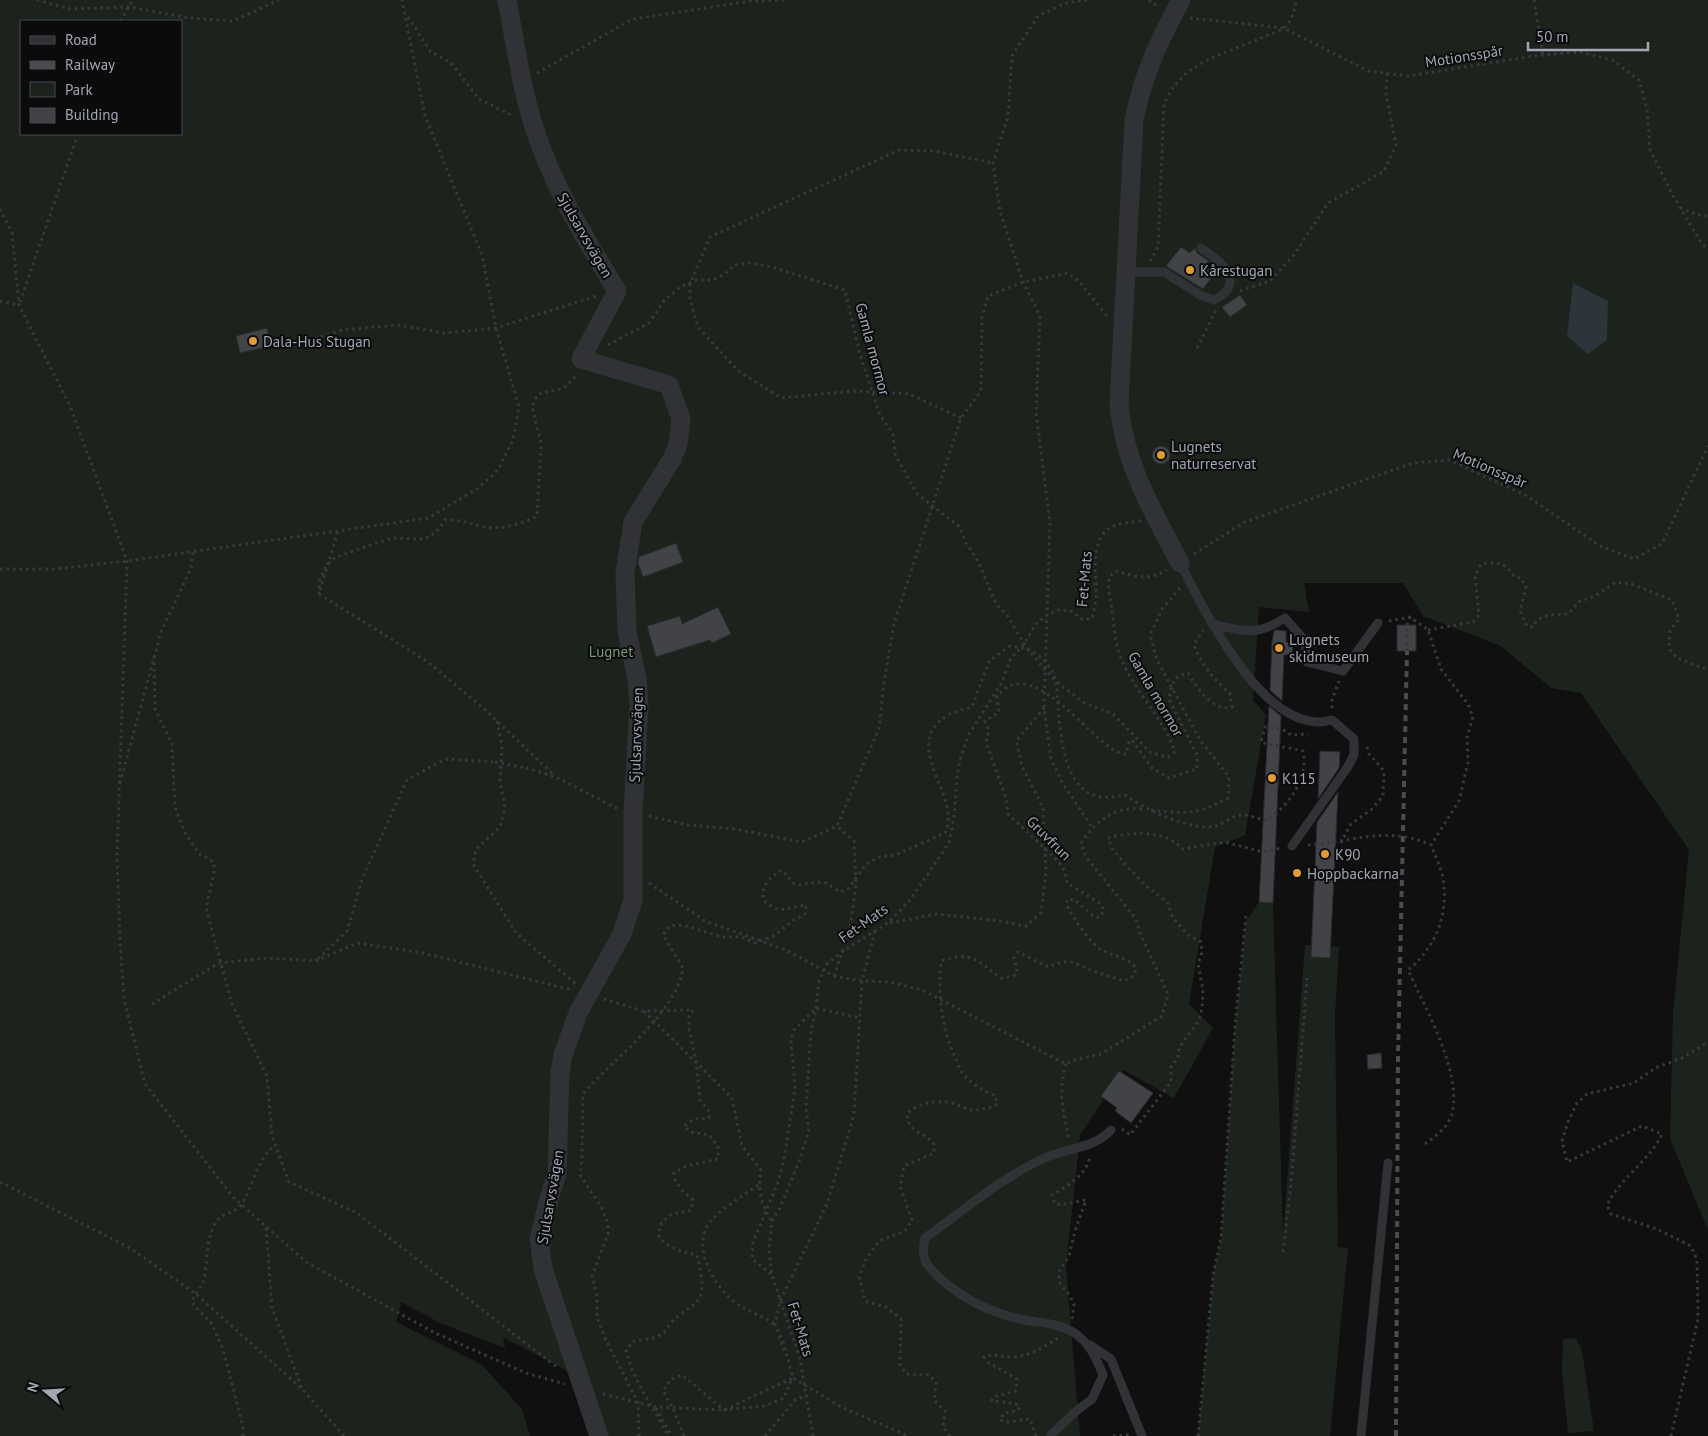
<svg xmlns="http://www.w3.org/2000/svg" width="1708" height="1436" font-family="'PT Sans',sans-serif">
	<style>
		.green { fill: #1c231d; fill-rule: evenodd }
		.water { fill: #2c353a }
		.building { fill: #414347; stroke: #2a2a2d }
		.lines { fill: none; stroke-linecap: round; stroke-linejoin: round }
		.path { stroke: #37393c; stroke-width: 3; stroke-dasharray: 2.5 4; stroke-linecap: butt }
		.lane { stroke: #313235; stroke-width: 9 }
		.street { stroke: #313235; stroke-width: 19 }
		.rail { stroke: #4a4c50; stroke-width: 4; stroke-dasharray: 6 5; stroke-linecap: butt }
		.path-bridge { stroke: #37393c; stroke-width: 3; stroke-dasharray: 2.5 4; stroke-linecap: butt }
		.poi-dot { fill: #e29b37; stroke: #0b0b0c; stroke-width: 2 }
		.labels { text-anchor: middle; dominant-baseline: central; stroke-width: 4; stroke-linejoin: round; paint-order: stroke }
		.street-label { font-size: 15px; fill: #a2a7b1; stroke: #0b0b0c }
		.poi-label { font-size: 15px; fill: #a2a7b1; stroke: #0b0b0c; text-anchor: start }
		.park-label { font-size: 15px; fill: #7a9a7a; stroke: #0b0b0c }
	</style>
	<rect width="100%" height="100%" fill="#101011"/>
	<path class="green" d="M0 0H1708V1230L1670 1139 1673 1013 1689 850 1581 693 1551 688 1501 646 1423 616 1403 583H1304L1309 612 1259 607 1253 700 1266 715 1245 835 1215 847 1189 1004 1213 1028 1174 1098 1123 1070 1080 1135 1066 1267 1080 1436H596L570 1374 562 1368 503 1337 505 1348 440 1323 401 1302 396 1322 481 1364 522 1409 530 1436H0ZM21 21H181V134H21Z
		M1259 902 1273 903 1283 1237 1305 945 1339 947 1335 1015 1338 1247 1348 1248 1330 1436H1198L1213 1276 1221 1238 1235 1026 1246 921Z
		M1576 1338 1582 1351 1594 1431 1568 1433 1562 1372 1563 1339Z"/>
	<path class="water" d="M1573 283 1608 301 1607 340 1588 354 1567 336Z"/>
	<path class="building" d="M1181 247 1190 253 1195 248 1197 253 1209 261 1206 265 1215 273 1203 289 1166 266Z
		M1240 295 1247 305 1230 317 1222 307Z
		M267 328 271 346 240 353 236 336Z
		M1152 455a9 9 0 1 1 18 0a9 9 0 1 1-18 0Z
		M676 543 683 562 643 577 638 563 639 557Z
		M718 607 731 634 712 643 710 640 656 657 647 626 680 616 682 624Z
		M1397 625H1416V651H1397Z
		M1276 630 1286 631V642L1293 643 1292 654 1284 655 1282 701 1270 690 1272 642 1274 631Z
		M1269 706 1281 716 1273 903 1259 902Z
		M1320 751 1340 752 1339 768 1318 799Z
		M1338 792 1330 958 1311 957 1317 822Z
		M1381 1053 1382 1068 1368 1069 1367 1055Z
		M1119 1071 1153 1093 1131 1123 1115 1111 1117 1108 1101 1096Z"/>
	<g class="lines">
		<path class="path" d="M37 0 70 9 129 7 189 18 233 21 279 0
			M1087 0 1066 3 1038 16 1012 56 1008 116 993 163 1000 211 1023 282 1040 316 1036 412 1050 523 1044 708 1051 759 1063 784 1092 827
			M1149 0 1159 7
			M1534 0 1543 55
			M408 17 430 51 451 63 479 99 513 116
			M1190 18 1284 28 1368 71 1408 76 1540 55 1581 52 1612 60 1639 80 1647 109 1650 150 1671 192 1700 241 1708 250
			M120 21 133 0
			M537 73 633 19 751 1 786 0
			M1680 208 1698 215 1708 216
			M0 209 12 233 19 305 70 406 127 561 117 858 120 940 124 999 145 1084 233 1197 306 1262 435 1333 526 1373 565 1384
			M1150 261 1158 247 1164 105C1179 64 1221 55 1259 39 1266 35 1277 33 1284 28 1292 22 1295 9 1296 0
			M1240 291 1270 281 1294 255 1328 203 1384 171 1396 145 1386 93 1387 73
			M0 301 19 305
			M20 302 78 134
			M302 342 343 330 397 325 445 333 496 328 596 296
			M608 345 649 323 664 301 679 288 696 280H712L725 274 734 265 751 263 772 267 845 290 860 355 880 415 893 434 895 454 917 494 960 527 966 543 978 561 996 604 1007 615 1024 644 1045 670 1063 687 1085 703 1113 714 1151 753 1168 757 1175 752C1164 720 1137 694 1123 663 1114 644 1114 622 1111 603 1109 590 1105 581 1115 571 1137 576 1145 582 1167 570
			M1197 348 1216 310
			M961 418 909 394 853 391 781 398 737 370 698 327 690 299V284L710 237 899 150 934 151 993 163
			M1194 554 1245 522 1413 463 1449 460 1527 496 1600 546 1634 559 1662 544 1708 446
			M0 569H55L127 561 428 518 477 489 498 470 513 440 519 407 496 328 482 255 425 116 402 0
			M320 590 338 531
			M319 594V581L326 566 336 557 392 538 425 539 437 531 445 520C460 519 469 524 484 527 500 530 523 524 537 516L541 443 532 407 538 394 564 388 578 374
			M319 594 428 662 484 709 555 776
			M1389 621 1410 617 1428 630 1441 669 1468 704 1473 717 1467 737 1468 762 1459 801 1431 845
			M1428 630 1473 622 1479 615 1475 576 1481 564C1498 561 1505 563 1515 577L1521 578 1526 587 1520 611 1527 626 1533 627C1538 613 1555 615 1568 614L1580 601 1595 596 1616 582 1631 584 1672 600 1679 619 1670 631 1669 649 1677 658 1708 670
			M1407 651V625L1410 617
			M154 656 155 709 172 744 175 807 185 833 199 854 214 862V873L206 908 232 1004 267 1076 272 1136 289 1182 357 1213 558 1368
			M1332 708V700L1339 681
			M497 721 502 746 500 781 505 808 500 827 476 849 473 864 516 933 576 984
			M526 768 556 777 618 809
			M120 783 161 632 191 568 193 551
			M1151 810C1186 814 1197 815 1228 798L1229 777 1200 740 1157 660 1150 635 1162 609 1180 588
			M649 816 688 825 734 829 802 842 837 826 879 728 884 682 894 624 961 418 981 391 982 318 988 296 1023 282 1068 273 1079 281 1107 316
			M1341 843 1351 824 1372 809 1383 796 1384 771 1369 754 1367 747
			M1308 845C1353 842 1387 825 1431 845 1435 856 1441 867 1443 878 1449 914 1436 947 1408 970 1425 1008 1459 1066 1453 1109 1451 1125 1437 1135 1425 1144
			M649 883 705 921 786 950 834 976 862 981 890 982 922 990 1066 1064 1077 1059 1101 1054 1162 1016 1168 994 1140 933 1136 919 1086 857 1081 843C1096 821 1114 806 1143 809
			M890 923 936 914 1001 921 1026 926 1041 913 1046 872 1043 808 1022 766 1016 741 1044 708
			M875 931 862 981 854 1115 827 1204 780 1301 775 1324 783 1341 793 1378 841 1407 908 1436
			M318 959 347 931 362 879 407 780 445 759 495 762
			M834 976 850 929 856 883 854 841 837 826
			M604 999 643 1011 693 1010 689 1017V1029L696 1061 700 1100 708 1110 709 1118 694 1119 684 1126 690 1132 709 1135 718 1147V1159L686 1166 674 1173C675 1186 684 1192 693 1200L691 1210 670 1215 660 1225 659 1238C670 1247 682 1254 696 1254 700 1261 699 1267 701 1276 706 1306 691 1303 674 1320 668 1325 666 1333 658 1336 651 1340 640 1339 632 1342L626 1351C634 1383 654 1407 668 1436
			M152 1004 219 963 268 958 315 961 358 943 423 953 572 990
			M644 1011 732 1098 742 1146 761 1170C757 1188 761 1206 772 1221
			M1066 1064C1058 1090 1063 1113 1069 1138
			M1122 1129 1130 1135 1171 1082V1066L1178 1058 1179 1048 1199 1020 1202 1009 1203 989 1198 964 1202 952 1201 942 1188 935 1173 918 1167 902 1146 886 1124 863 1112 848 1108 838C1131 832 1166 829 1182 849L1225 842 1263 852 1282 848
			M0 1182 130 1248 196 1294 302 1389 344 1436
			M758 1185C744 1195 716 1212 707 1226 692 1253 719 1294 742 1307 753 1314 766 1317 775 1325
			M266 1228 272 1308 302 1389
			M1283 1252 1291 1184 1307 978
			M771 1274 752 1259 753 1242 777 1185 784 1160 795 1088 791 1042 793 1031 816 1008 860 1018
			M1072 1319 1074 1305 1070 1296 1059 1282V1272L1069 1256 1075 1231 1086 1200C1075 1201 1067 1206 1055 1204L1052 1195C1068 1185 1086 1176 1090 1156
			M779 1336 784 1351
			M603 1394 656 1407 724 1410 793 1378
			M656 1408 672 1436
			M243 1436V1427L223 1349 212 1324 192 1303C193 1294 202 1288 204 1279 208 1261 205 1239 216 1222 222 1213 235 1213 241 1205 254 1186 256 1159 275 1145
			M639 1436 638 1403 605 1338 597 1317V1296L592 1276 608 1234V1223L602 1208 580 1175 582 1158 583 1094C612 1060 676 1014 683 968L663 935 670 926 683 925 722 937H742L755 943 774 936 792 921 805 914 806 905C786 907 781 916 763 900 762 884 769 878 782 870L793 883 800 885 816 882 826 883 840 892 849 888 866 864 879 857 896 855 945 833C964 798 896 743 950 714 957 711 965 709 972 707L989 661 1010 646C1033 649 1048 657 1056 681 1060 713 1057 778 1091 794 1102 799 1114 797 1125 795 1145 809 1191 832 1216 826 1224 823 1233 815 1241 815 1249 814 1259 820 1268 820 1289 804 1309 779 1303 751 1289 747 1275 747 1261 742L1265 727 1282 729 1291 735 1308 734
			M684 1436 673 1408 663 1391 670 1380 682 1375 724 1410 764 1406 784 1398 792 1379
			M765 1436 795 1400 806 1396
			M813 1436 800 1359 772 1275 769 1249 772 1221 780 1208 800 1159 809 1131 806 1109 811 1031 816 1008 819 981 827 964 843 951 888 923 910 900 949 843 954 818 957 775 961 756 969 734 1001 684 1010 660 1024 644 1035 625 1047 615 1058 610 1071 611 1083 620 1092 618C1094 609 1097 599 1096 591 1096 573 1091 543 1107 530 1114 523 1132 522 1141 521
			M950 1436 943 1427 945 1411 934 1400 936 1383 930 1375 906 1374 900 1364 901 1319 886 1307 865 1301 859 1277 866 1259 879 1241 905 1231 912 1220 900 1187 904 1166 934 1153V1144C924 1131 907 1133 907 1114 918 1102 939 1099 955 1104 960 1105 965 1109 970 1110 980 1111 989 1108 998 1104L994 1095C983 1091 973 1085 965 1076 960 1072 958 1065 956 1059 941 1027 938 996 941 961 973 951 976 960 1001 978L1016 975 1017 969 1014 958 1018 952 1048 967 1062 962H1072L1093 971 1124 981 1134 976 1136 968C1126 956 1115 957 1102 950 1091 945 1072 916 1066 904L1068 899 1075 900 1095 917H1100L1104 911 1101 904 1067 883 1065 871 1057 860 1008 814 1006 798 986 742 989 731 985 721 999 712 997 696C1001 693 1005 688 1009 686 1047 669 1103 757 1126 754L1129 741 1132 740 1152 768 1169 778 1197 769V755L1169 699C1172 684 1173 676 1188 673 1196 687 1213 712 1232 707L1230 694C1215 680 1201 665 1194 645L1203 630
			M1036 1436 1030 1419 1007 1422 1000 1420 1004 1413 1017 1411 1020 1407 1014 1403 992 1401 993 1397 1016 1391 1017 1379 989 1363 984 1357C995 1353 1000 1357 1011 1357 1029 1357 1044 1347 1058 1338
			M1113 1436 1130 1435
			M1198 1436 1213 1276 1221 1238 1235 1026 1246 915
			M1671 1436 1698 1319 1697 1260 1691 1246 1657 1229 1611 1214 1607 1205C1621 1177 1651 1159 1662 1134L1642 1126 1567 1162 1562 1141 1568 1122 1577 1103 1587 1094 1634 1083 1655 1068 1682 1058 1708 1042"/>
		<path class="lane" d="M1126 272H1164L1200 295 1214 300C1248 283 1221 261 1201 248
			M1180 563C1204 609 1265 739 1332 720L1354 739V755L1347 768 1292 846
			M1212 624C1245 631 1255 637 1285 618L1305 641 1307 662 1343 671 1378 623
			M1090 1345 1111 1359 1142 1436
			M1050 1436 1075 1412 1092 1399 1103 1375C1096 1358 1090 1343 1073 1332 1058 1323 1041 1323 1025 1320 994 1314 966 1301 942 1280 926 1265 920 1260 925 1238 963 1211 1002 1177 1045 1158 1067 1148 1095 1148 1111 1130
			M1361 1436 1388 1163"/>
		<path class="street" d="M507 0C515 42 521 86 534 127 553 187 585 238 617 291L581 359 669 385 681 419 678 444 672 459 633 522 625 573 627 631 637 679 639 705 633 812V900L622 934 578 1013 563 1055 560 1072 557 1174 549 1198 539 1239 543 1269 599 1436
			M1180 563C1153 512 1123 461 1119 403L1134 120C1144 72 1158 43 1181 0"/>
		<path class="rail" d="M1396 1436 1398 1056 1407 651"/>
		<path class="path-bridge" d="M495 762 526 768"/>
	</g>
	<g class="poi-dot">
		<circle cx="1190" cy="270" r="5"/>
		<circle cx="253" cy="341" r="5"/>
		<circle cx="1161" cy="455" r="5"/>
		<circle cx="1279" cy="648" r="5"/>
		<circle cx="1272" cy="778" r="5"/>
		<circle cx="1325" cy="854" r="5"/>
		<circle cx="1297" cy="873" r="5"/>
	</g>
	<g class="labels">
		<g class="street-label">
			<text transform="translate(1464 56) rotate(-9)">Motionsspår</text>
			<text transform="translate(585 235) rotate(60)">Sjulsarvsvägen</text>
			<text transform="translate(873 349) rotate(75)">Gamla mormor</text>
			<text transform="translate(1490 468) rotate(23)">Motionsspår</text>
			<text transform="translate(1084 579) rotate(-85)">Fet-Mats</text>
			<text transform="translate(1156 694) rotate(60)">Gamla mormor</text>
			<text transform="translate(636 735) rotate(-88)">Sjulsarvsvägen</text>
			<text transform="translate(1049 838) rotate(45)">Gruvfrun</text>
			<text transform="translate(863 923) rotate(-35)">Fet-Mats</text>
			<text transform="translate(550 1197) rotate(-80)">Sjulsarvsvägen</text>
			<text transform="translate(801 1329) rotate(73)">Fet-Mats</text>
		</g>
		<g class="poi-label">
			<text x="1200" y="270">Kårestugan</text>
			<text x="263" y="341">Dala-Hus Stugan</text>
			<text x="1171" y="446">Lugnets<tspan x="1171" dy="17">naturreservat</tspan></text>
			<text x="1289" y="639">Lugnets<tspan x="1289" dy="17">skidmuseum</tspan></text>
			<text x="1282" y="778">K115</text>
			<text x="1335" y="854">K90</text>
			<text x="1307" y="873">Hoppbackarna</text>
		</g>
		<g class="park-label">
			<text x="611" y="651">Lugnet</text>
		</g>
	</g>
	<rect x="20" y="20" width="162" height="115" fill="#0b0b0c" stroke="#47494e"/>
	<rect x="30" y="36" width="25" height="8" fill="#313235" stroke="#47494e"/>
	<text x="65" y="45" font-size="15" fill="#a2a7b1">Road</text>
	<rect x="30" y="61" width="25" height="8" fill="#4a4c50" stroke="#47494e"/>
	<text x="65" y="70" font-size="15" fill="#a2a7b1">Railway</text>
	<rect x="30" y="82" width="25" height="15" fill="#1c231d" stroke="#47494e"/>
	<text x="65" y="95" font-size="15" fill="#a2a7b1">Park</text>
	<rect x="30" y="108" width="25" height="15" fill="#414347" stroke="#47494e"/>
	<text x="65" y="120" font-size="15" fill="#a2a7b1">Building</text>
	<g transform="translate(45 1391) rotate(288)" stroke="#0b0b0c" stroke-width="4" paint-order="stroke">
	<path d="M0-4L9 19L0 12L-9 19Z" fill="#a2a7b1"/>
	<text y="-8" font-size="14" font-weight="bold" text-anchor="middle" fill="#a2a7b1">N</text>
	</g>
	<path d="M1528 42v8h120v-8" fill="none" stroke="#a2a7b1" stroke-width="2.5"/>
	<text x="1536" y="42" font-size="15" fill="#a2a7b1" stroke="#0b0b0c" stroke-width="4" paint-order="stroke">50 m</text>
</svg>
